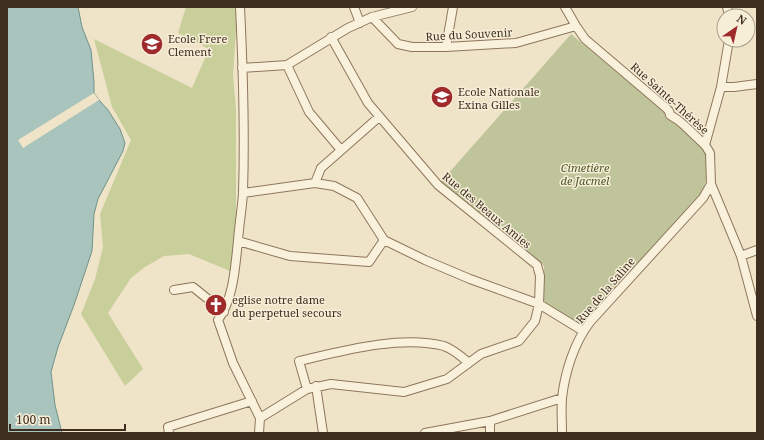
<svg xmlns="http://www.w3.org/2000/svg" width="764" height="440" font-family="'Noto Serif',serif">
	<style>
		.green { fill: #c9cf9b }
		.cemetery { fill: #bfc49a }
		.water { fill: #a9c4bc; stroke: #6f938a }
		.pier { fill: #f0e4c8 }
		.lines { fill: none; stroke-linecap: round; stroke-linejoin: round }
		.minor-casing { stroke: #8d765c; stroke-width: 10 }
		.minor { stroke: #faf1dc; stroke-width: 8 }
		.labels { text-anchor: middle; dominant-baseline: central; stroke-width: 3; stroke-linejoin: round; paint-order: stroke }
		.street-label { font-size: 11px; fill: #3d2e20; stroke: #f7eed8 }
		.poi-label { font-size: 11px; fill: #3d2e20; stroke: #f7eed8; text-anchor: start }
		.park-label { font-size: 11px; font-style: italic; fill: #4d5a26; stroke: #f7eed8 }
	</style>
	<rect width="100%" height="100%" fill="#f0e4c8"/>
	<path class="green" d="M186 7H237V17L233 75 236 109V230L230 271 189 254 164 256 145 267 131 278 108 313 143 369 125 386 81 314 95 279 103 247 100 214 131 140 112 107 94 39 192 88 209 49 178 33Z"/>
	<path class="cemetery" d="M571 34 664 112 708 153 707 177 701 196 580 325 544 302V266L440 183Z"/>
	<path class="water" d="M7 7H78L82 27 91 50 94 82V93L99 100 108 110 120 129 125 143 123 151 98 199 94 214 92 251 74 305 58 347 51 372 55 405 62 433H7Z"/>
	<path class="pier" d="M94 93 99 100 23 148 18 140Z"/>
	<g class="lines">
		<g class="minor-casing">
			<path id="minor" d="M240 7C243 68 245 131 243 193 242 209 239 225 238 241 235 267 234 298 218 320L233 363 260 418
				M354 7 360 23
				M565 7 576 26 585 39 665 107 669 111 670 115 678 120 685 126 705 145 710 153 711 184 741 256 757 316
				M727 7 729 16
				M372 17 398 44 412 47H446L516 43 576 26
				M331 37 368 103 438 185 537 265 540 276 539 304 583 331
				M446 47 453 7
				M287 65 309 112 341 150
				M242 68 287 65 348 28 372 17 412 7
				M721 87H734L757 84
				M705 145 721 87 729 40
				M315 183 321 168 379 117
				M243 193 315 183 334 186 357 198 384 240 425 260 470 279 539 304 535 321 519 341 481 354 447 379 404 392 331 384 307 389 260 418 259 433
				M238 241 290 256 369 262 384 240
				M741 256 757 250
				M174 290 193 287 224 312
				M316 386 323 433
				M307 389 299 361C342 351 400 335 444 346 453 349 462 357 469 363
				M169 433 168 427 252 401
				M425 433 490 421 562 398
				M490 433V421
				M562 433C562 422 561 410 562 398 565 372 574 343 590 322L703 198 711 184"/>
		</g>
		<use href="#minor" class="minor"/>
	</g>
	<defs>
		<g id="school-disc" transform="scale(1.15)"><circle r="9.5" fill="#9e2a2b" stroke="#f7eed8"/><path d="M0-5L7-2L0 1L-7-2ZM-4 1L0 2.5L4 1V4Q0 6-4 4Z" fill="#fff"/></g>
		<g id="church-disc" transform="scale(1.15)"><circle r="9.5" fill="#9e2a2b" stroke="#f7eed8"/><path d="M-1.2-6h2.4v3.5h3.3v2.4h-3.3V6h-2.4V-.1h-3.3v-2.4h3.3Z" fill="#fff"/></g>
	</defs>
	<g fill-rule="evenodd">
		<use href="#school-disc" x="152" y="44"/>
		<use href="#school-disc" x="442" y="97"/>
		<use href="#church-disc" x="216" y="305"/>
	</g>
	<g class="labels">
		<g class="street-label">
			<text transform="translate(469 34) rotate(-3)">Rue du Souvenir</text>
			<text transform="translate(670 98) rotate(42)">Rue Sainte-Thérèse</text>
			<text transform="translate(487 210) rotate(40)">Rue des Beaux Amies</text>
			<text transform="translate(605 290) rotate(-49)">Rue de la Saline</text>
		</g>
		<g class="poi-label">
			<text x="168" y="38">Ecole Frere<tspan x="168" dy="13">Clement</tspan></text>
			<text x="458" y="91">Ecole Nationale<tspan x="458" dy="13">Exina Gilles</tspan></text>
			<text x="232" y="299">eglise notre dame<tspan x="232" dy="13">du perpetuel secours</tspan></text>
		</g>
		<g class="park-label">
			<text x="585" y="167">Cimetière<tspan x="585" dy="13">de Jacmel</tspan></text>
		</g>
	</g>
	<rect width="764" height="440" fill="none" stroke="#3d2e20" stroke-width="16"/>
	<g transform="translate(736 28) rotate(34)"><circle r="19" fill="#f7eed8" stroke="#ada18e"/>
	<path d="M0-3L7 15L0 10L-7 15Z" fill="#9e2a2b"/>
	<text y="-6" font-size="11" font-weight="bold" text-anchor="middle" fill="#3d2e20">N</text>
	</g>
	<path d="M10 424v6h115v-6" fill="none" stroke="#3d2e20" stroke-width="2"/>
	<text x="16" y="424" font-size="12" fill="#3d2e20" stroke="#f7eed8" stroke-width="3" paint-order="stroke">100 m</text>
</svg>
